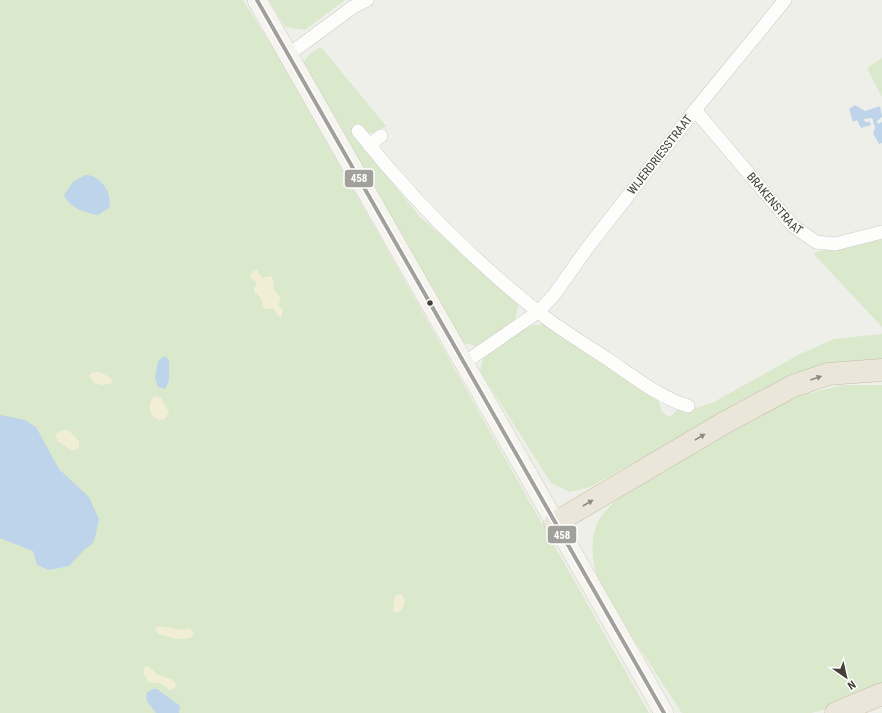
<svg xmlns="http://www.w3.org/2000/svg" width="882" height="713" font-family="'Roboto Condensed',sans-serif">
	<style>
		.green { fill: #dae8cc }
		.sand { fill: #f1eed6 }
		.water { fill: #bdd4ea }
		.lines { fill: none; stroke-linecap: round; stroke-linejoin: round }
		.minor-casing { stroke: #cdccc7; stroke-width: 14 }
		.secondary-casing { stroke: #ceccc1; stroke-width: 20 }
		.motorway-casing { stroke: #c5bea7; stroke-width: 23 }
		.minor { stroke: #fdfdfc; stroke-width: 13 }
		.secondary { stroke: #f5f4ef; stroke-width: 19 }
		.motorway { stroke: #eae6da; stroke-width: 22 }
		.bus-1-casing { stroke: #fff; stroke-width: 7 }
		.bus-1 { stroke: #a2a09b; stroke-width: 4 }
		.oneway { fill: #8f8b80 }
		.bus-dot { fill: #444037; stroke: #fff; stroke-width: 1.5 }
		.labels { text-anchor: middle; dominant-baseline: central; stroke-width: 3; stroke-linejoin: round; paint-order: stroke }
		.street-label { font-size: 12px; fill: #444037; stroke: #fff }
		.line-badge { stroke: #fff; stroke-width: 1.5 }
		.badge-label { font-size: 11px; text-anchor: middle; font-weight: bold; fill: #fff }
	</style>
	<rect width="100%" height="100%" fill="#efefea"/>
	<path class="green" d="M0 0H243L276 53 649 713H0Z
		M269 0H345L305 30 285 27Z
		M321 47 386 126 376 133H366L369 154 420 217 519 302 515 321 476 346 461 342 302 63 312 52Z
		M882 58V97L867 68Z
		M882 235V327L813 253Z
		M545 324 658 401 663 413 670 417 678 409 690 410 714 402 798 355 834 339 882 334V359L839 362 769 388 590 487 570 492 551 483 480 371 483 359 494 348 526 326Z
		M843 385H882V686L838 706 811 713H682L601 590C593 567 586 536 603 514 607 508 614 503 619 498L790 398Z"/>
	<path class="sand" d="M257 270 262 278 271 276 273 279 274 290 281 298 278 305 283 310 281 317 277 315 274 309H264L261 298 255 293 254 288 257 282 252 279 250 275 252 272Z
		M93 372C99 371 108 376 112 379V383L102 385 94 383 89 376Z
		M154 396 161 398 169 412 166 418 161 420C149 418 146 404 154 396Z
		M62 430H68L79 441V447L76 450H71L57 441 56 434Z
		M401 594C407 599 405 609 397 613L393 610 395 596Z
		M159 626 182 630 190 628 194 635C183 644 170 636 158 634L155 629Z
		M147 666 159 675 173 680 176 683 175 688 170 690 162 684 149 682 144 675V668Z"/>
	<path class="water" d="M855 105 865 111 880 106 882 117 877 121 878 124 882 122V143L879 144 873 133 875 128 872 118 864 119 865 122H870L871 125 861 128 857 120 853 122 849 109Z
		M85 175C101 175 113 193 109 208L98 215C84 212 71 209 64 195L73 182Z
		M165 356 169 361V381L165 389 158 387 155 378 158 361Z
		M0 415 25 420 36 427 59 469 89 497 99 519 94 542 84 550 69 566 49 570 37 565 33 551 0 538Z
		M153 689H157L180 706 179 713H156L147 701 146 693Z"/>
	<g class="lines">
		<g class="minor-casing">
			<g id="minor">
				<path d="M288 55 353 7 367 0"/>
				<path id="s1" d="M695 110 793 226 816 242 835 244 882 232"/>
				<path d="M358 131C410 197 471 258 537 311 559 329 585 344 609 360 634 377 659 397 688 406"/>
				<path d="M369 145 381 136"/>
				<path id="s2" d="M464 363 538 312 554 295 588 247 695 110 785 0"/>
			</g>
		</g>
		<g class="secondary-casing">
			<path id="secondary" d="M257 0 664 713"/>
		</g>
		<g class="motorway-casing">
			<path id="motorway" d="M555 523 724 423 793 386 828 374 882 370
				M836 713 882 694"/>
		</g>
		<use href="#minor" class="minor"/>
		<use href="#secondary" class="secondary"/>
		<use href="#motorway" class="motorway"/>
		<g class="bus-1-casing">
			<path id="bus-1" d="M257 0 664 713"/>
		</g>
		<use href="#bus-1" class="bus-1"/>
	</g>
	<defs><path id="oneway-solid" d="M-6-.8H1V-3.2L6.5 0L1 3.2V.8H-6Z"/></defs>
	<g class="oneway">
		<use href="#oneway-solid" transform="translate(816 378) rotate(-19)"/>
		<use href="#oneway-solid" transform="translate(700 437) rotate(-30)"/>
		<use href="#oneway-solid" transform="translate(588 503) rotate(-30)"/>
	</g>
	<circle class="bus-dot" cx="430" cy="303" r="3.5"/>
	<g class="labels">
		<g class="street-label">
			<text stroke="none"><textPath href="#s2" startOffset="289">WIJERDRIESSTRAAT</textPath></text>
			<text stroke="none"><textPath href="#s1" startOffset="123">BRAKENSTRAAT</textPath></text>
		</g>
	</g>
	<g class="line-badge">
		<rect x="344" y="169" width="30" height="19" rx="4" fill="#a2a09b"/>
		<rect x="547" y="525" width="30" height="19" rx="4" fill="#a2a09b"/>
	</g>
	<g class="badge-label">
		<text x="359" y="182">458</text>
		<text x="562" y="539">458</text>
	</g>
	<g transform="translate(846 677) rotate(146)" stroke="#ffffff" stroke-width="3" paint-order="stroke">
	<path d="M0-3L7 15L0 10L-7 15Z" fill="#444037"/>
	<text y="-6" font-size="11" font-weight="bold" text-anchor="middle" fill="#444037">N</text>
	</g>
</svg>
